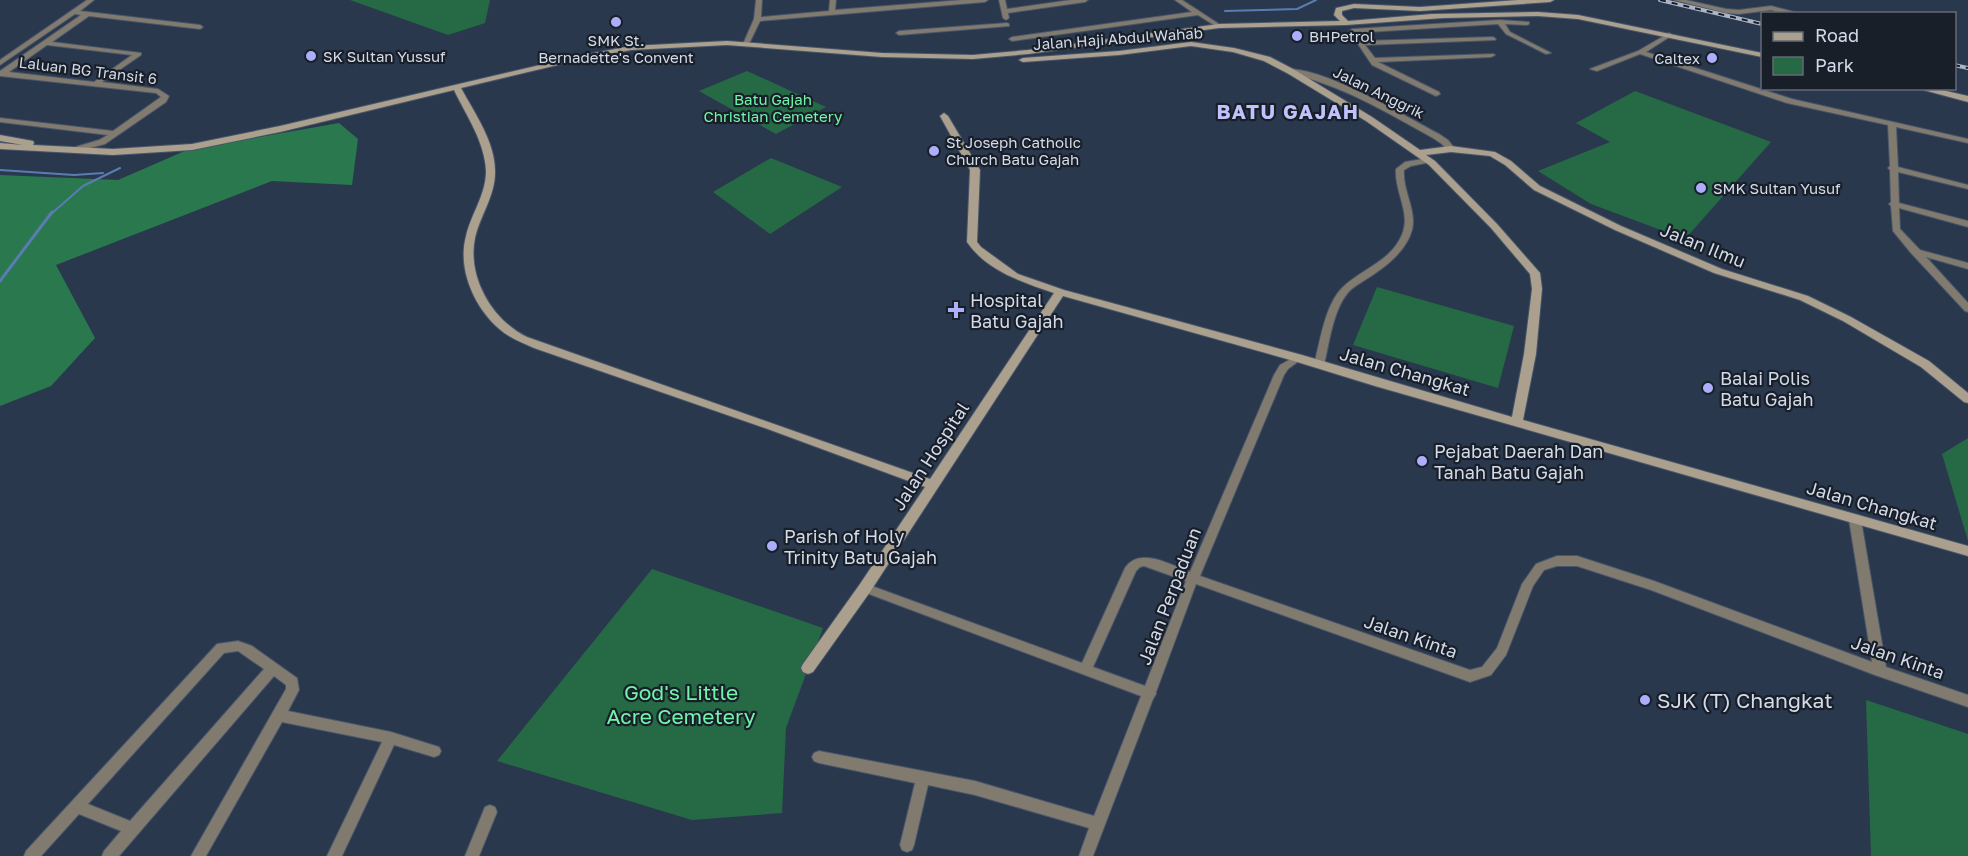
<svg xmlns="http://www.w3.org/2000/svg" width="1968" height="856" font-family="'Golos Text',sans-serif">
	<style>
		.green { fill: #256a45 }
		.forest { fill: #2a784e }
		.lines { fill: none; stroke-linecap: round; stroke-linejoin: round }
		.stream-far1 { stroke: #5b7cb3; stroke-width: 2 }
		.stream { stroke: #5b7cb3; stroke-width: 3 }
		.street-casing { stroke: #48556a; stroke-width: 2 }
		.secondary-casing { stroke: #48556a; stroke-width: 2 }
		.street { fill: #817a6f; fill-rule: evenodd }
		.secondary { fill: #aaa08d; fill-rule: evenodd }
		.rail-casing { stroke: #acb5c6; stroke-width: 4 }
		.rail { stroke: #191f29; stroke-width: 2; stroke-dasharray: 6; stroke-linecap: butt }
		.poi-dot { fill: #adaefb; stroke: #191f29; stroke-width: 2 }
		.labels { text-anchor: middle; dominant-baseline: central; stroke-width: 4.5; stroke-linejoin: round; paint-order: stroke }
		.far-poi-label { font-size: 15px; fill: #d3dbea; stroke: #191f29; text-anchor: start }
		.far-street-label { font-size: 15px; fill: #d3dbea; stroke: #191f29 }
		.far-park-label { font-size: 15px; fill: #71f5ab; stroke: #191f29 }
		.street-label { font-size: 18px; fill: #d3dbea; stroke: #191f29 }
		.poi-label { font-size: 18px; fill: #d3dbea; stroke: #191f29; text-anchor: start }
		.far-district-label { font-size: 20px; font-weight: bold; letter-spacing: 1.5px; fill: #c0c2fb; stroke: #191f29 }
		.near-park-label { font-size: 21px; fill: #71f5ab; stroke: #191f29 }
		.near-poi-label { font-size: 21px; fill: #d3dbea; stroke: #191f29; text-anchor: start }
	</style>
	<rect width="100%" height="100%" fill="#2a384e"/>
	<path class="green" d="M350 0H490L485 23 448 35Z
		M747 71 826 107 776 134 699 91Z
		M1635 91 1771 142 1685 239 1591 204 1538 171 1610 142 1576 123Z
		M771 158 842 187 770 234 713 192Z
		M1377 287 1514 326 1498 388 1353 345Z
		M1968 438V541L1942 454Z
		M652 569 823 628 786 728 782 813 692 820 497 761Z
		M1866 700 1968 734V856H1871Z"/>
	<path class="forest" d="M339 123 358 139 352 185 272 181 56 265 95 338 51 386 0 406V175L118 180 187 150Z"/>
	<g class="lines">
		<path class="stream-far1" d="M1225 11 1297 9 1316 0
			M0 170 74 175 103 173
			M51 214 83 186 120 168"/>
		<path class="stream" d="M0 281 52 212"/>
		<g class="street-casing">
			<path id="street" d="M87 0H94L80 11 200 25 203 27 200 29 89 16 52 42 141 53V55L102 82 158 89 169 96 166 102 105 144 75 152 71 150 72 148 99 140 108 135 0 122V118L113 131 161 97 156 93 0 76V71L81 15 75 14 0 65V60ZM47 45 132 55 94 82 9 72Z
				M756 0H762L761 17 829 11 830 0H836L835 10 962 0H988L985 2 760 21 749 44 746 46 743 44 754 19Z
				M999 0H1005L1007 9 1071 0H1088L1085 2 1008 13 1009 18 1006 20 1003 18Z
				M1175 0H1182L1222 26 1217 27 1198 15 1012 41 1009 39 1012 37 1192 12Z
				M1674 0H1686L1726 9 1739 10 1771 6 1802 14H1787L1771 10 1739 14 1726 13Z
				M1500 20 1529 22V24L1527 25 1505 24 1510 32 1551 53 1546 54 1506 34 1498 24 1352 33 1349 31 1352 29Z
				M1007 23 1009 24V26L899 35 896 33 899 31Z
				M1669 33 1671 34V36L1646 52 1792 99 1968 139V143L1896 127 1898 167 1968 185V189L1898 172 1899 203 1968 221V227L1899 208 1900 229 1920 250 1968 263V269L1926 257 1968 303V312L1965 311 1911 253 1893 231 1891 206 1889 204 1891 202 1890 170 1888 168 1890 166 1888 125 1787 103 1640 54 1597 71 1590 69 1638 51Z
				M1493 37 1496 39 1495 40 1365 45 1375 58 1493 54 1495 55 1491 57 1378 62 1439 92 1440 94 1436 96 1372 65 1356 41 1359 39 1362 41Z
				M1287 69C1326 68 1403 115 1439 134L1448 140 1455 149 1454 151H1448L1442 144 1433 138C1386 112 1340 84 1287 73Z
				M1428 158H1431V162L1411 166 1404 170C1402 190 1417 210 1412 230 1406 252 1384 268 1365 280 1359 284 1351 288 1347 294 1333 311 1329 344 1324 365L1323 367H1315L1314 365C1320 342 1325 305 1342 288 1362 268 1392 262 1403 232 1410 211 1394 190 1396 169L1405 162Z
				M1298 355 1303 358 1288 369 1284 375 1200 576 1470 670 1482 667 1497 648 1522 584 1536 564 1557 556H1577L1654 581 1872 662 1849 520 1851 517H1859L1861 520 1886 667 1968 695V707L1875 675 1651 590 1577 566H1557L1544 570 1533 586 1506 655 1491 675 1470 682 1196 584 1156 692V694L1153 699 1093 856H1079L1089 828 975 795 928 785 914 845 912 850 907 852 902 850 900 845 915 783 819 763 814 761 812 757 814 753 819 751 975 781 1094 816 1141 696 861 591 859 588 861 585 865 583 869 585 1082 663 1125 568C1139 546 1171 565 1190 572L1274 375 1280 365ZM1144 566 1186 581 1145 686 1093 667 1136 571 1140 567Z
				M238 641 252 646 297 678 299 690 288 711 391 732 439 747 441 751 439 755 434 757 394 745 342 856H327L382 742 282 722 206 856H191L286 689V685L274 676 119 856H102L104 851 121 831 79 814 41 856H24L26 851 217 644ZM238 651 264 669 130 821 88 804 224 653Z
				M490 805 495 807 497 812 479 856H465L485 807Z"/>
		</g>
		<g class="secondary-casing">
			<path id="secondary" d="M1518 0H1554L1550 2 1420 11 1354 8 1342 11V15L1348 21 1432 14 1538 12 1578 15 1762 53V57L1578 19 1538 16 1443 18 1346 25 1219 28 1028 54 973 59 882 57 727 45 631 50 583 59 461 88C475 114 496 143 495 173 495 196 480 216 475 238 467 277 492 320 527 337L930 479 1054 293C1022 282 987 271 967 242L970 170 940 116 944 113 948 116 980 170 977 242 981 247 1018 274 1064 290 1302 355 1512 417 1524 354 1532 289 1530 274 1491 228 1429 165 1366 121 1287 73 1264 61 1233 52 1191 46 1119 55 1023 62 1019 60 1023 58 1119 51 1191 42 1234 48 1270 57 1293 69 1372 117 1420 150 1451 146 1495 152 1511 161 1540 186 1621 226 1722 269 1808 296 1851 317 1929 361 1968 393V403L1964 402 1921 367 1843 321 1800 300 1714 273 1615 230 1534 190 1505 165 1490 156 1451 152 1426 155 1435 161 1497 224 1540 273 1542 289 1536 354 1523 420 1968 546V556L1375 386 1294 361 1063 296 870 592 813 672 808 674 803 672 801 668 803 664 860 584 925 487 765 428 534 348C526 344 517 341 509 336 479 317 456 273 466 236 471 214 486 195 486 171 485 142 466 115 454 90L280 132 192 150 113 155 0 149V143L23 145 0 141V135L33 141 34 143 33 145 113 149 192 144 280 126 583 55 631 46 727 41 882 53 973 55 1028 50 1219 24 1340 21 1334 15 1336 8 1354 4 1420 7Z
				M1916 88H1933L1968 96V102Z"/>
		</g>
		<use href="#street" class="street"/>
		<use href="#secondary" class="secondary"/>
		<g class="rail-casing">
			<path id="rail" d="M1660 0 1762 24
				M1954 65 1968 68"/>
		</g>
		<use href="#rail" class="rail"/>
	</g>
	<g class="poi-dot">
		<circle cx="616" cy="22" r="6"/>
		<circle cx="1297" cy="36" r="6"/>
		<circle cx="311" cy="56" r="6"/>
		<circle cx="1712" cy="58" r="6"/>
		<circle cx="934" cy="151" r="6"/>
		<circle cx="1701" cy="188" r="6"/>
		<path d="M953 301h6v6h6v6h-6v6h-6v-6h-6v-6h6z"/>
		<circle cx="1708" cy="388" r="6"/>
		<circle cx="1422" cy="461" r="6"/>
		<circle cx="772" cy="546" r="6"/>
		<circle cx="1645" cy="700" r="6"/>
	</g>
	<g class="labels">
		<g class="far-poi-label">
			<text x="1309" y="36">BHPetrol</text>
			<text x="616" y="40" text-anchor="middle">SMK St.<tspan x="616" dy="17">Bernadette's Convent</tspan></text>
			<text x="323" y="56">SK Sultan Yussuf</text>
			<text x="1700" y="58" text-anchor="end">Caltex</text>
			<text x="946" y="142">St Joseph Catholic<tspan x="946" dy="17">Church Batu Gajah</tspan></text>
			<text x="1713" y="188">SMK Sultan Yusuf</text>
		</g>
		<g class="far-street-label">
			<text transform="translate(1118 38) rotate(-4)">Jalan Haji Abdul Wahab</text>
			<text transform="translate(88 70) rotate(7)">Laluan BG Transit 6</text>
			<text transform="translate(1379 92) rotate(26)">Jalan Anggrik</text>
		</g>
		<g class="far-park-label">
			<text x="773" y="99">Batu Gajah<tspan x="773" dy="17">Christian Cemetery</tspan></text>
		</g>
		<g class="street-label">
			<text transform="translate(1703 245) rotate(22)">Jalan Ilmu</text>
			<text transform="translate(1405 371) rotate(16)">Jalan Changkat</text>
			<text transform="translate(930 456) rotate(-57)">Jalan Hospital</text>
			<text transform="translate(1872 505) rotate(16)">Jalan Changkat</text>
			<text transform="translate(1169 596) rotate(-69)">Jalan Perpaduan</text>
			<text transform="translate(1411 636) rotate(19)">Jalan Kinta</text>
			<text transform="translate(1898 657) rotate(19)">Jalan Kinta</text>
		</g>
		<g class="poi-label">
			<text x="970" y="300">Hospital<tspan x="970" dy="21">Batu Gajah</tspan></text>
			<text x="1720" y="378">Balai Polis<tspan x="1720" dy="21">Batu Gajah</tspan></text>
			<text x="1434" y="451">Pejabat Daerah Dan<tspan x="1434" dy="21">Tanah Batu Gajah</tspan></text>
			<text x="784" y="536">Parish of Holy<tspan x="784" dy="21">Trinity Batu Gajah</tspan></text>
		</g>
		<g class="far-district-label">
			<text x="1288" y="111">BATU GAJAH</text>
		</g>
		<g class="near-park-label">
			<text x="681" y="692">God's Little<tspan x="681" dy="24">Acre Cemetery</tspan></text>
		</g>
		<g class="near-poi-label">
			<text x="1657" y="700">SJK (T) Changkat</text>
		</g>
	</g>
	<rect x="1761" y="12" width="195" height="78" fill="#191f29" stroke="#636a76" stroke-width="1.5"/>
	<rect x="1773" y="32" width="30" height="9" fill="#aaa08d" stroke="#636a76" stroke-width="1.5"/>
	<text x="1815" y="42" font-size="18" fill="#d3dbea">Road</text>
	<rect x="1773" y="57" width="30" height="18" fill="#256a45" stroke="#636a76" stroke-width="1.5"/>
	<text x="1815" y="72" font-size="18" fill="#d3dbea">Park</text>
</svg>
